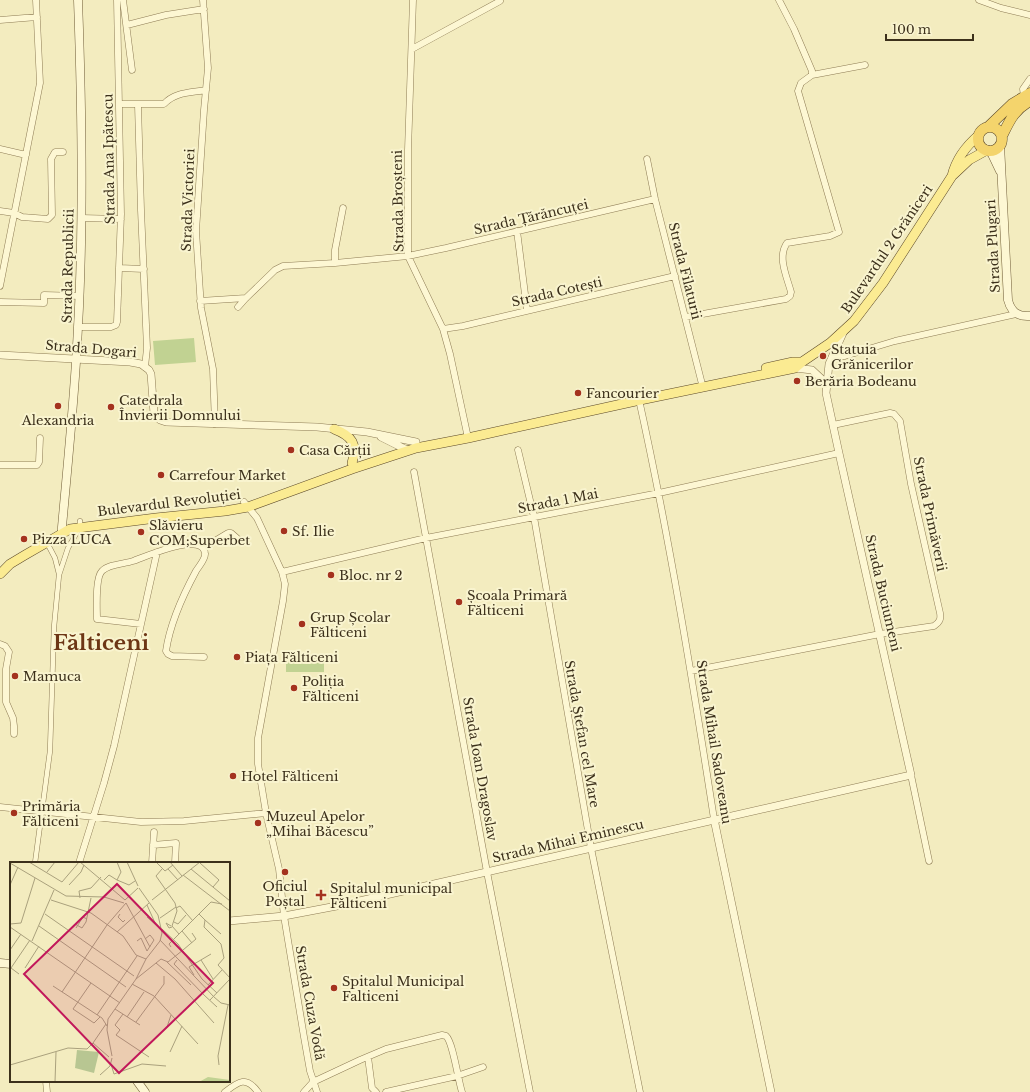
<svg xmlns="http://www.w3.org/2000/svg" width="1030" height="1092" font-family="'Libre Baskerville',serif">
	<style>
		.green { fill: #c1d292 }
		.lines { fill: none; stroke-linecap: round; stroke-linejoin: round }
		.pedestrian-casing { stroke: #8e7c55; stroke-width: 5.5 }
		.minor-casing { stroke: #8e7c55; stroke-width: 7 }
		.tertiary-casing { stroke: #8e7c55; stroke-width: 8 }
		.secondary-casing { stroke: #705d38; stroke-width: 9 }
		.primary-casing { stroke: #5b482a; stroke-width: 10 }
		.trunk-casing { stroke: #5b482a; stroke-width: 11 }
		.pedestrian { stroke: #fdf7d3; stroke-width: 4.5 }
		.minor { stroke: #fdf7d3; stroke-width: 6 }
		.tertiary { stroke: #fdf7d3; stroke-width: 7 }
		.secondary { stroke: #fdf7d3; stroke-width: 8 }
		.primary { stroke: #fbeb92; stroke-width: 9 }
		.trunk { stroke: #f4d46c; stroke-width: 10 }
		.poi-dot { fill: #a4321e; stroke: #f9f4cf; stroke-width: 1.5 }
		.labels { text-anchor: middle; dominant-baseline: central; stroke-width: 4; stroke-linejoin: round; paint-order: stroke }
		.street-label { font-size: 13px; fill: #3c301b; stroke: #f9f4cf }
		.poi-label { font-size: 13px; fill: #3c301b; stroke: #f9f4cf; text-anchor: start }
		.town-label { font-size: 21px; font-weight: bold; fill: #6d3615; stroke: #f9f4cf }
		.inset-road { fill: none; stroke: #aaa17d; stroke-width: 1 }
		.view { fill: #c2185b; fill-opacity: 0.15; stroke: #c2185b; stroke-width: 2 }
		.inset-edge { fill: none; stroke: #3c301b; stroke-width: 2 }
	</style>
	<rect width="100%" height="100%" fill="#f3ecbf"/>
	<path class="green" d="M194 338 196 362 155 365 153 341Z
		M324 657V672H286V658Z"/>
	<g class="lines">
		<g class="pedestrian-casing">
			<path id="pedestrian" d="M44 537 55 558 59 574
				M35 863 50 751 54 627 59 575 68 548 80 527V521"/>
		</g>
		<g class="minor-casing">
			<path id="minor" d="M123 0 132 70
				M203 0 208 68 204 110 196 231 201 308 213 369 215 424
				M413 0 408 150V256L443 329 450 354 468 438
				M979 0 1001 8 1030 15
				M0 20 37 17
				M127 25 166 15 204 9
				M412 49 500 1
				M812 75 865 65
				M1024 96 1023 89 1030 79
				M120 104H164C175 92 190 93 206 90
				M138 105 141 210 147 348 145 367
				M0 149 26 155
				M647 159 655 199 703 388
				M0 211 14 213 22 217 48 219 52 215 51 159 55 152H63
				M81 218 121 219
				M517 231 527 310
				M335 263V250L343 208
				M119 268 144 269
				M0 286 40 83 36 0
				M200 301 246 298
				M0 302 44 303V295L80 296
				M238 307 246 298 275 270 283 266 335 263 408 256 446 248 655 199
				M686 317 786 299 790 296 791 292C787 277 777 257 787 243L830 236 839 232 798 91 801 83 812 75V71L794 29 779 0
				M78 327H111L116 325 117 322 121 214 117 0
				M443 329 463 326 675 276
				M832 357 845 356 895 341 1016 314
				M638 395C669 535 692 677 714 819
				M518 450 534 517 591 848 640 1092
				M0 465H37L39 462 40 438
				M414 472 487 872 530 1092
				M244 502 257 518 282 572 285 584 283 601 258 738V764L266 813 279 869 284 916 304 1037 310 1071 317 1092
				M203 548 228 533H231L239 540
				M282 572 426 538 659 493 839 453
				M141 624 97 619C97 608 95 578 102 571 109 564 124 564 133 561 145 557 202 531 205 553 206 559 199 566 196 571 183 595 170 623 166 651L168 654 172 656 204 657
				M0 644 5 646 9 652 6 669V702L13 718 14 726V734
				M691 671 880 634 934 626C940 622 941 619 940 613L911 484 900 421 894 414 890 413 833 425
				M911 775 929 861
				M0 807 141 822 184 821 266 813
				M153 845 176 843 175 863
				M79 863 104 783 114 746 157 552
				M152 863 154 832
				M368 1057 372 1088 376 1092
				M46 1081 47 1092
				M225 1092C239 1081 246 1076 258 1092
				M304 1092 313 1082 360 1060 386 1049 442 1035 446 1036C453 1042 458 1080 462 1092
				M386 1092 457 1076 483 1067"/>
		</g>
		<g class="tertiary-casing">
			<path id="tertiary" d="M0 355 130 362 141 364 149 370 151 374 154 414 160 420 166 422 317 427 367 432 416 442
				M795 368 812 370 826 383
				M381 437 407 450
				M714 819 771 1092
				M229 921 284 916 342 905 911 775 839 453 826 393 829 364 843 333"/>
		</g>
		<g class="secondary-casing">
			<path id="secondary" d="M1000 145 1008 300C1011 312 1018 317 1030 316
				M990 150 1000 171
				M62 532V527C68 460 75 394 78 327 84 219 82 109 78 0
				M0 963 11 964
				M137 1081 145 1092"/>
		</g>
		<g class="primary-casing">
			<path id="primary" d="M952 176C956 159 966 146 979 135
				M766 368 793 362H802
				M334 429C352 436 358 444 352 463
				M0 574 10 564 25 555 70 529 156 518 225 511 248 507 352 469 416 448 468 438 640 400 795 368 802 362 830 343 854 321 883 283 952 176 969 160 987 150"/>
		</g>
		<g class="trunk-casing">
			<path id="trunk" d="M988 127 1012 104 1030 93
				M978 139a12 12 0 1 1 24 0a12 12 0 1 1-24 0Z
				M1002 136C1010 120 1014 110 1030 101"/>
		</g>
		<use href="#pedestrian" class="pedestrian"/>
		<use href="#minor" class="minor"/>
		<use href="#tertiary" class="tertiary"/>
		<use href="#secondary" class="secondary"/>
		<use href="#primary" class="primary"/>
		<use href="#trunk" class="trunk"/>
	</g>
	<g class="poi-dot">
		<circle cx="823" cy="356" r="4"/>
		<circle cx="797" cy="381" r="4"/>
		<circle cx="578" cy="393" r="4"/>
		<circle cx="58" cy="406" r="4"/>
		<circle cx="111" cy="407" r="4"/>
		<circle cx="291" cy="450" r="4"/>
		<circle cx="161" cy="475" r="4"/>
		<circle cx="284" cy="531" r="4"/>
		<circle cx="141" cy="532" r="4"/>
		<circle cx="24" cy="539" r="4"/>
		<circle cx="331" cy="575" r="4"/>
		<circle cx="459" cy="602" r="4"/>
		<circle cx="302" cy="624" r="4"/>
		<circle cx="237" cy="657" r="4"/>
		<circle cx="15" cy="676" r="4"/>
		<circle cx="294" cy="688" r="4"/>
		<circle cx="233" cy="776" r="4"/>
		<circle cx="14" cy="813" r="4"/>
		<circle cx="258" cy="823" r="4"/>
		<circle cx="285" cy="872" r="4"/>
		<path d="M319 889h4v4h4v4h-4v4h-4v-4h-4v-4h4z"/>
		<circle cx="334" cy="988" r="4"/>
	</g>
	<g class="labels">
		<g class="street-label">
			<text transform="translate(109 159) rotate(-91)">Strada Ana Ipătescu</text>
			<text transform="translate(188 200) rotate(-88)">Strada Victoriei</text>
			<text transform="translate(398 201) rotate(-91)">Strada Broșteni</text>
			<text transform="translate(531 217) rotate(-13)">Strada Țărăncuței</text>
			<text transform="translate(993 246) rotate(-93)">Strada Plugari</text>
			<text transform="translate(887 249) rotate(-56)">Bulevardul 2 Grăniceri</text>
			<text transform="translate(68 266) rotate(-89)">Strada Republicii</text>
			<text transform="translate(685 271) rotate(76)">Strada Filaturii</text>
			<text transform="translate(557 292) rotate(-13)">Strada Cotești</text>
			<text transform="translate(91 349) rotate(5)">Strada Dogari</text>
			<text transform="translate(558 501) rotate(-11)">Strada 1 Mai</text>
			<text transform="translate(169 503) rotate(-7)">Bulevardul Revoluției</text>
			<text transform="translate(930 514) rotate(78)">Strada Primăverii</text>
			<text transform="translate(883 593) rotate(77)">Strada Buciumeni</text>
			<text transform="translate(582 734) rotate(80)">Strada Ștefan cel Mare</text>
			<text transform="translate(714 742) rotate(81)">Strada Mihail Sadoveanu</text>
			<text transform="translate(480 769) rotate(80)">Strada Ioan Dragoslav</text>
			<text transform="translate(568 841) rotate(-13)">Strada Mihai Eminescu</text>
			<text transform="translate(310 1003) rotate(80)">Strada Cuza Vodă</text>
		</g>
		<g class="poi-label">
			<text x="831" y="349">Statuia<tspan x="831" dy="15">Grănicerilor</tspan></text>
			<text x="805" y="381">Berăria Bodeanu</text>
			<text x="586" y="393">Fancourier</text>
			<text x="119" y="400">Catedrala<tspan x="119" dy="15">Învierii Domnului</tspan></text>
			<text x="58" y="420" text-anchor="middle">Alexandria</text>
			<text x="299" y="450">Casa Cărții</text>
			<text x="169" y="475">Carrefour Market</text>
			<text x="149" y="525">Slăvieru<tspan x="149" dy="15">COM;Superbet</tspan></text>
			<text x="292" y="531">Sf. Ilie</text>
			<text x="32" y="539">Pizza LUCA</text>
			<text x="339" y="575">Bloc. nr 2</text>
			<text x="467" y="595">Școala Primară<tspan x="467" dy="15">Fălticeni</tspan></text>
			<text x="310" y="617">Grup Școlar<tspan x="310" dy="15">Fălticeni</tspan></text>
			<text x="245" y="657">Piața Fălticeni</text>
			<text x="23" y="676">Mamuca</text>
			<text x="302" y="681">Poliția<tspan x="302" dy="15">Fălticeni</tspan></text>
			<text x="241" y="776">Hotel Fălticeni</text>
			<text x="22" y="806">Primăria<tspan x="22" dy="15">Fălticeni</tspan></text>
			<text x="266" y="816">Muzeul Apelor<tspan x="266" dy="15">„Mihai Băcescu”</tspan></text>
			<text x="285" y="886" text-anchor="middle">Oficiul<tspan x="285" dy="15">Poștal</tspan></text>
			<text x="330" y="888">Spitalul municipal<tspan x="330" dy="15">Fălticeni</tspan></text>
			<text x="342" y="981">Spitalul Municipal<tspan x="342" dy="15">Falticeni</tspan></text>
		</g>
		<g class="town-label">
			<text x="101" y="643">Fălticeni</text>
		</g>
	</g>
	<g transform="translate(10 862)">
		<rect width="220" height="220" fill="#f3ecbf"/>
		<path d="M198 215 220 218V220H189Z" fill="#c1d292"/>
		<path d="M67 188 89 190 84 211 65 206Z" fill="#b8c692"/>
		<path class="inset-road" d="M19 0 52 20 69 0M70 0 115 38M107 0 111 10 107 18 119 23 125 19M117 0 128 24M146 0 155 9 163 3M160 0 172 14M0 1 56 34 94 35 114 41M190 1 209 18 203 25M152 7 146 14 165 41 167 49 162 64 169 72M158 7 168 18M181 7 220 39M37 10 45 0M173 13 220 49M94 18 99 13 107 18M0 23 8 5M59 23 71 10 74 3M70 36 69 29 81 26 91 15M41 38 81 51 113 74 126 93 136 97M115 38 128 26M142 38 190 0M116 41 140 85M137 43 146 63M166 46 170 44 183 59M35 52 124 114M110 52 108 55 113 60 115 58M189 52 195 58 194 65 211 82 214 96 208 103 220 116M137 55 146 63M150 56 166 45M195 58 211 72M164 60 168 62 176 53M0 62 11 61 25 16M65 62 72 66 76 60 81 36M29 64 116 125M161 64 156 61 159 66 162 65M0 65 110 141M66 66 73 55 77 57M152 67 168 82 192 117 207 131M172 69 182 81M107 70 139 41M150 78 204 135 211 141 220 143M22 79 44 28M127 79 131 76 137 89 144 78 140 73 135 77M161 85 159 82 201 40 212 42M0 88 11 72M173 88 186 77 182 71M167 98 164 102 194 133M191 98 203 117M157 100 181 123M146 101 165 117 204 161M15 106 29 84M9 112 1 106 20 78M184 113 179 105 201 92M126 117 151 97 158 100 173 88M81 121 63 147 84 161 90 155M122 122 144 134 188 182M198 123 212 108M43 124 92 156 97 164M52 130 97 63 116 41M194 133 207 145M200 138 220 117M105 147 130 163M113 152 105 163 110 168 106 173 139 195M87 153 127 94M117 155 134 130M126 160 154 122V114M157 165 161 153M83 181 96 162M160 190 172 164M102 194 97 168 98 157 126 117 136 97 150 79 152 71 148 53 129 26M101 202 104 212 132 202 156 204M0 203 58 186 77 187 83 181 99 195M209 203 208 194 218 143M90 213 100 204 102 196M45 220 46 190"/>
		<path class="view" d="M107 22 203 121 109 211 14 112Z"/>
		<rect width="220" height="220" class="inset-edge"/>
	</g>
	<path d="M886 34v6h87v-6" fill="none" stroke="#3c301b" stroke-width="2"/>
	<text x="892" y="34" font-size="12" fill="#3c301b" stroke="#f9f4cf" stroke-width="3" paint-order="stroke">100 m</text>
</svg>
